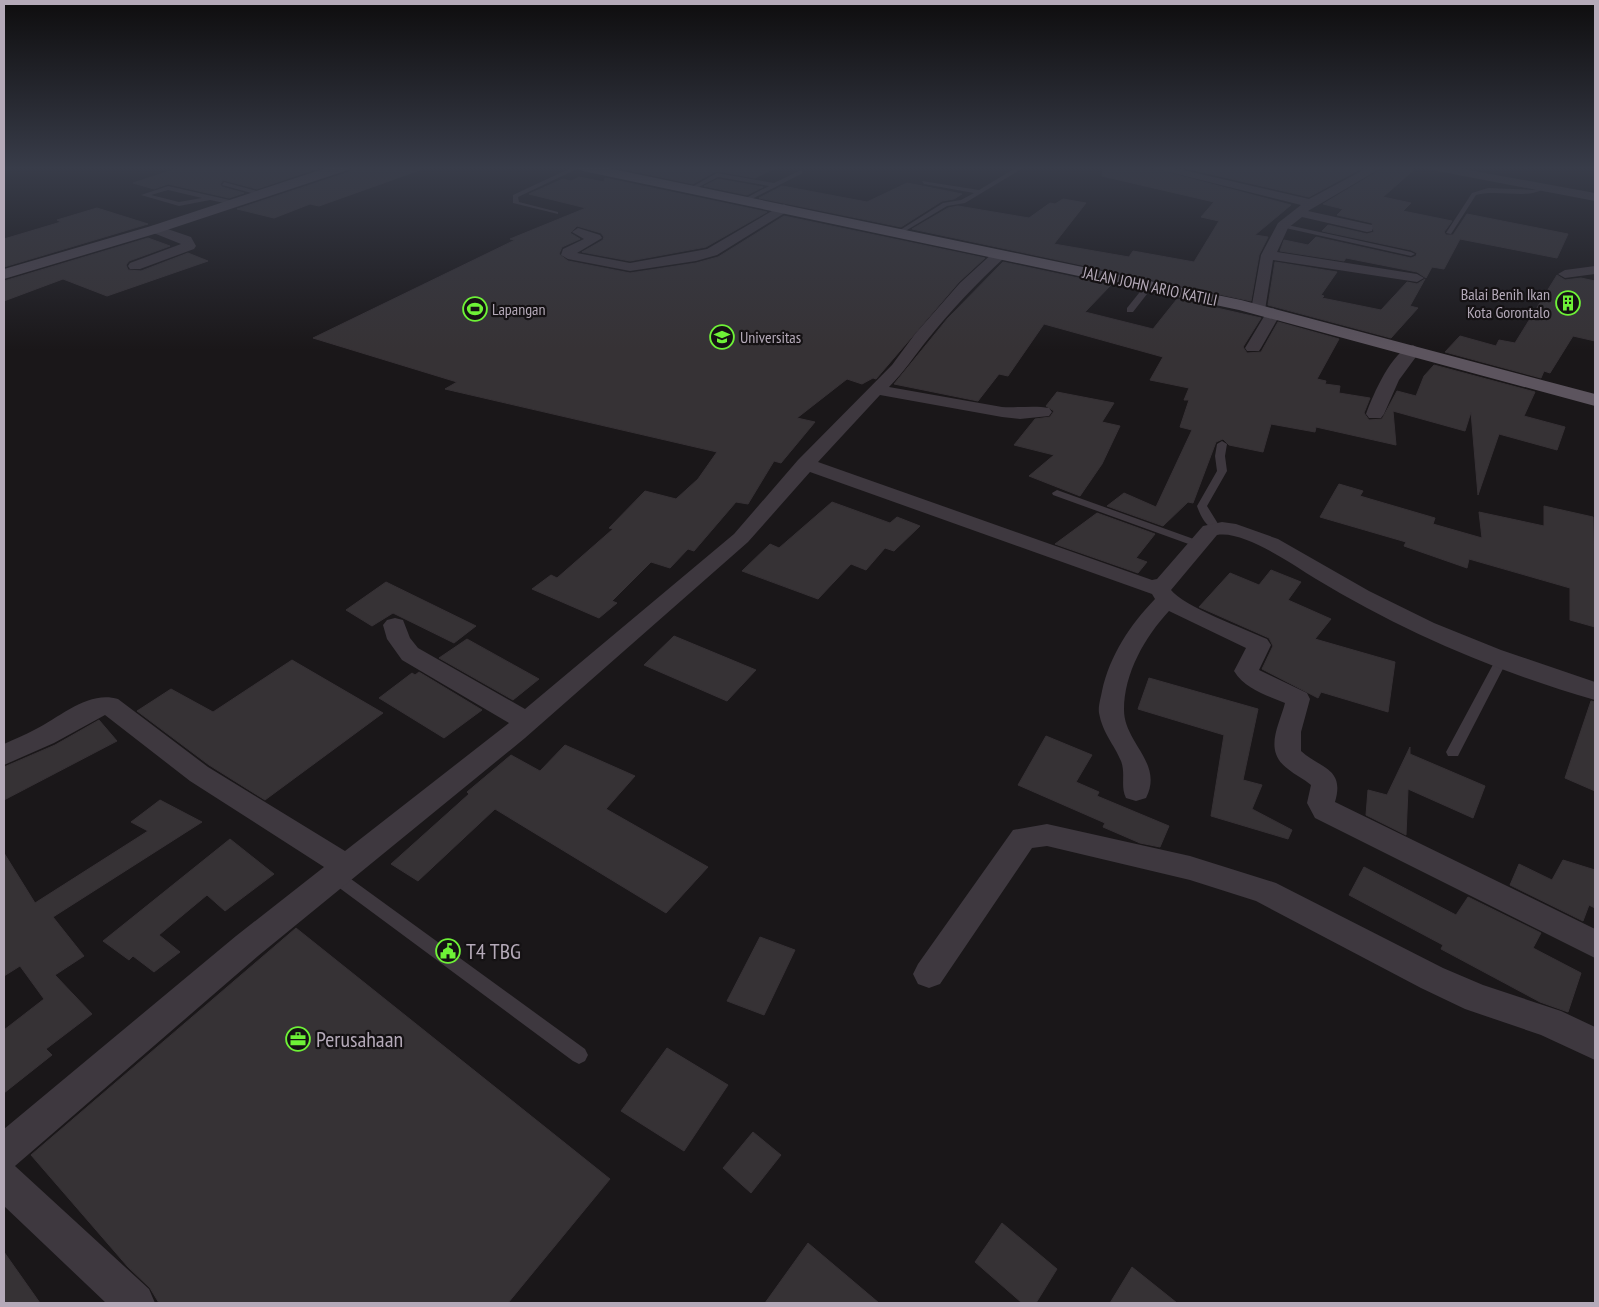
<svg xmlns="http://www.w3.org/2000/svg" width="1599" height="1307" font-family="'PT Sans Narrow',sans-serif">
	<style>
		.building { fill: #363235; stroke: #363135 }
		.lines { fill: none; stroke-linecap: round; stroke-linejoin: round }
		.service { fill: #3e383f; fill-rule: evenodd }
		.minor { fill: #3e383f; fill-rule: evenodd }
		.secondary { fill: #4d464f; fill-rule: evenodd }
		.primary { fill: #5c545e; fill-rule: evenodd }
		.labels { text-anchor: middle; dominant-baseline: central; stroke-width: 4.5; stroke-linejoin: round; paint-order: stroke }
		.far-street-label { font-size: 16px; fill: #b5aab9; stroke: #151214 }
		.far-poi-label { font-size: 16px; fill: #b5aab9; stroke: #151214; text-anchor: start }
		.near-poi-label { font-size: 22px; fill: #b5aab9; stroke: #151214; text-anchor: start }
	</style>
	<rect width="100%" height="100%" fill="#1a1719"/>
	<path class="building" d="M182 167H322L257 189 223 180 220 184 222 187 244 193 229 198 168 184 154 189 133 183Z
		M351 167H419L420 170 319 206 310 204 274 218 237 209 349 172Z
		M614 167H777L755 178 716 171 693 184Z
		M1103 167H1147L1291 205 1255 235 1268 237 1259 255 1251 301 912 229 948 208 958 206 1029 218 1050 203 1055 204 1063 199 1086 203 1054 244 1129 257 1133 251 1194 262 1219 221 1201 217 1214 202 1102 176Z
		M1180 167H1364L1309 197Z
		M1385 167H1417L1383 197 1411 203 1403 211 1452 221 1444 232 1446 235H1453L1467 214 1568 234 1557 258 1460 239 1444 269 1432 267 1426 278 1417 272 1346 258 1344 261 1280 251 1284 240 1308 245 1316 237 1411 258 1416 256 1417 253 1411 250 1322 231 1328 225 1367 234 1374 232 1372 223 1337 215 1343 209 1323 204Z
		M579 177 604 182 605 178 767 212 706 247 630 261 582 252 603 240 604 237 601 233 577 226 570 233 580 239 562 247 559 254 568 261 630 273 696 263 718 257 784 216 985 258 959 282 876 379 873 378 862 384 847 379 797 418 815 422 781 463 774 461 748 504 736 502 694 551 688 549 670 568 651 562 612 601 617 603 599 618 532 589 551 575 557 578 613 529 609 528 645 491 676 499 698 479 717 452 445 389 457 382 313 338 515 240 510 239 586 208 529 194 563 179 571 181Z
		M718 179 763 187 747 195 704 186Z
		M907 183 962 194 954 199 942 201 901 227 759 198 782 186 867 202Z
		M97 208 148 224 4 267V239L61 222 57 220Z
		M148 238 170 246 129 261 126 265 128 270 141 271 188 253 208 261 107 296 63 279 4 301V281Z
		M1003 262 1111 285 1085 312 1153 329 1177 299 1261 318 1243 347 1247 353 1261 352 1278 322 1339 339 1317 379 1326 381 1325 384 1340 386 1339 393 1370 398 1364 413 1369 420 1382 419 1397 391 1416 396 1424 376 1434 365 1535 392 1524 416 1565 427 1557 450 1499 434 1478 495 1471 412 1465 431 1393 411 1396 445 1316 427 1315 432 1271 424 1263 452 1229 445 1223 439 1216 442 1193 503 1188 502 1163 526 1107 506 1124 493 1156 507 1192 430 1180 427 1189 400H1184L1189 388 1150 380 1163 357 1044 324 1008 376 999 374 978 401 894 384 948 318Z
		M1275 262 1337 272 1321 295 1324 296 1322 298 1381 310 1407 282 1417 284 1425 279 1410 306 1418 308 1391 338 1268 305Z
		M1557 275 1565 280 1581 278 1595 281V341L1573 336 1550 373 1544 371 1541 378 1445 352 1460 336 1496 346 1499 340 1515 343Z
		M1057 392 1114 403 1102 422 1120 426 1102 464 1080 496 1029 476 1054 455 1014 445 1035 419 1050 417 1054 411 1046 406Z
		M1339 484 1363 491 1360 496 1435 518 1433 524 1482 538 1479 512 1544 526V506L1593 517 1595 627 1570 620V588L1469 559 1467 568 1404 546 1406 542 1320 517Z
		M832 502 890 523 897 517 920 526 894 551 885 548 866 570 851 564 818 599 742 571 770 544 779 548Z
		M1097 513 1155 534 1136 558 1147 562 1138 573 1055 544Z
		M1271 570 1301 582 1288 600 1331 619 1315 639 1395 662 1388 712 1321 692 1318 698 1262 669 1273 646 1269 638 1199 607 1230 573 1259 585Z
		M386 582 476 626 454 643 393 613 372 626 346 610Z
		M674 636 756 670 727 701 644 665Z
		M467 639 539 679 513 700 439 658Z
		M292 660 383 713 265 800 209 765 137 711 171 689 213 712Z
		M419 672 482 710 444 738 379 698 412 673 415 675Z
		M1149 678 1258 709 1243 780 1262 785 1252 809 1292 830 1288 839 1211 816 1224 735 1138 709Z
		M1591 701 1595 702V791L1565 778Z
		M99 720 117 741 4 800V767L55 745Z
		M1046 736 1092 755 1076 782 1099 792 1097 796 1169 826 1160 847 1140 843 1103 827 1105 823 1018 785Z
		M565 745 635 776 606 809 708 867 666 913 495 809 418 881 391 864 469 794 467 792 511 755 540 771Z
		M1410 747V754L1485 786 1473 818 1408 789 1406 835 1366 815 1368 790 1387 795Z
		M160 800 202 822 53 917 84 956 55 975 92 1014 46 1049 52 1055 4 1093V1030L44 999 20 966 4 976V853L35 903 148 831 131 822Z
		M230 839 274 874 225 911 207 895 159 935 180 952 154 972 133 956 129 960 103 941Z
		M1563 860 1595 870V908L1589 905 1583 921 1510 885 1519 864 1552 880Z
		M1364 867 1456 915 1468 897 1541 933 1533 948 1581 973 1568 1012 1540 1002 1441 949 1443 945 1349 895Z
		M296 928 610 1179 508 1303H159L150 1288 128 1267 31 1155Z
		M760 937 795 950 764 1015 727 1001Z
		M667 1048 728 1085 684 1151 621 1111Z
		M753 1132 781 1155 751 1193 723 1168Z
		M1002 1223 1057 1269 1036 1303H1022L975 1262Z
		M808 1243 879 1303H765Z
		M4 1252 40 1303H4Z
		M1132 1267 1177 1303H1110Z"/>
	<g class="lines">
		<path class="service" d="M573 167H581L518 197 519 202 558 212V214L513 203V195Z
			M1017 167 1023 168 965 203 947 206 902 233 897 232 943 203 961 200 974 193 924 184 922 181 979 190Z
			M801 170 803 173 746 202 744 199 769 186 718 177 693 190 688 189 717 173 774 183Z
			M224 182 264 193 265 194 262 196 222 185Z
			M1543 185 1545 188C1529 200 1498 189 1476 195L1451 234 1446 233 1472 193 1488 188 1535 190Z
			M168 186 234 201 237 203 234 205 210 200 179 206 141 195ZM168 190 202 198 179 202 151 195Z
			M1283 224 1411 252 1415 254 1411 256 1281 227 1280 226Z
			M1147 283 1154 285 1133 312H1127V308Z
			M1222 441 1227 444 1225 456 1227 471 1207 506 1220 527 1215 530C1206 527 1200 515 1197 506L1217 471 1215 456 1217 444Z
			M1057 490 1202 542 1204 544 1198 547 1194 546 1053 495 1052 493Z
			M1502 655 1508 659 1460 752 1458 756H1448L1446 752 1496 659Z
			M335 870 340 871 585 1049 588 1055 585 1061 579 1064 573 1061 330 881 327 876 330 871Z"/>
		<path class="minor" d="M1149 167H1170L1309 199 1369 167H1383L1308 211 1372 225 1373 228 1372 231 1367 232 1302 217 1288 228 1277 252 1417 274 1424 278 1417 282 1273 260 1265 310 1258 314 1253 313 1251 310 1261 255 1278 223 1301 205Z
			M1427 167H1452L1595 193V201L1432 170Z
			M784 204 790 208 788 211 717 255 696 261 630 271 568 259 561 255 563 249 584 239 572 232 578 228 600 235 602 238 577 253 630 263 707 249Z
			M156 225 191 237 196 246 194 249 140 269H130L128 266 130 263 181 244 151 232 150 229 151 226Z
			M1000 250 1007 254 1005 257C977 283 952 309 928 339 915 355 904 372 889 387L1002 407C1017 408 1035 405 1049 408L1052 412 1049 416 1020 419 1002 417 880 395 818 462 1152 580 1157 579 1203 526 1222 522 1236 524 1278 539 1369 591 1434 623 1501 650 1595 682V700C1498 672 1403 632 1316 579 1293 565 1244 530 1217 535L1171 590C1183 606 1247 630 1267 639L1271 645 1259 670 1307 693 1310 699 1301 732V751C1321 769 1345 768 1335 802L1595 929V958L1315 818 1307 803 1311 785C1304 779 1295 775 1288 769 1263 751 1279 726 1285 703 1266 695 1245 689 1234 671L1246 648 1169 611C1145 637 1124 673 1124 710 1124 743 1164 763 1146 798L1136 801 1126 798C1120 786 1126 774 1121 761 1114 744 1103 734 1099 713 1098 706 1101 697 1102 691 1110 655 1130 625 1155 599L1152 594 810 472 748 542 525 738 258 956 15 1166 149 1289 155 1303H106L4 1206V1129L236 936 324 867 190 781 105 715 54 743 4 765V744C14 739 25 735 36 729 60 717 89 690 118 699L208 767 345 851 509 723 402 660 387 639 383 625 387 620 395 618 403 620 410 638 418 648 525 709 734 534 798 460 892 365 915 334 960 283 995 251Z
			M1595 266V274L1565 278 1558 274 1565 270Z
			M1273 308 1281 313 1261 348 1259 351H1247L1245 348 1268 310Z
			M1413 345 1421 350 1399 380 1384 414 1381 418H1369L1366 414C1373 395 1392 350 1413 345Z
			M1047 824 1190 856 1276 883 1443 968 1483 985 1561 1011 1595 1027V1060L1541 1035 1465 1009 1421 988 1256 901 1190 880 1047 846 1032 848 940 984 929 988 918 984 913 974 918 964 1013 830Z"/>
		<path class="secondary" d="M329 167H349L348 170 161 232 4 279V269L151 226Z"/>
		<path class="primary" d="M577 167H603L1241 300 1595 394V406L1239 310 583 171Z"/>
	</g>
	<linearGradient id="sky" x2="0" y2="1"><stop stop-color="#0e0d0e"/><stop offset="0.48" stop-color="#383c49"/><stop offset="1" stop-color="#383c49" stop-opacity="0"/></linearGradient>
	<rect width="1599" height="350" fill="url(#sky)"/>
	<defs>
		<g id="building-ring" transform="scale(1.25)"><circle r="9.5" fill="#151214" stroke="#6ef237" stroke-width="1.5"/><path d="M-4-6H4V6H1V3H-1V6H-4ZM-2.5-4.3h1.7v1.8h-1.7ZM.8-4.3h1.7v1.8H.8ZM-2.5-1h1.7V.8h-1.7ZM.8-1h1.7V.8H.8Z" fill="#6ef237"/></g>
		<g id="stadium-ring" transform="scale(1.25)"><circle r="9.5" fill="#151214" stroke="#6ef237" stroke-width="1.5"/><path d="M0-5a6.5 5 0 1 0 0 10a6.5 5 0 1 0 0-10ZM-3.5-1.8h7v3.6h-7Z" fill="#6ef237"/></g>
		<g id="university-ring" transform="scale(1.25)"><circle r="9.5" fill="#151214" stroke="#6ef237" stroke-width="1.5"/><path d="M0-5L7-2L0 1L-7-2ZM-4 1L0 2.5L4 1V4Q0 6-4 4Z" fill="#6ef237"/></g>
		<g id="civic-ring" transform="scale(1.25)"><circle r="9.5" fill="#151214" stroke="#6ef237" stroke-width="1.5"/><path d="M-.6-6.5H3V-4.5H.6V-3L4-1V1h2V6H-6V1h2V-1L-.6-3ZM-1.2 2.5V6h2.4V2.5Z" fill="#6ef237"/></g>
		<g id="office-ring" transform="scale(1.25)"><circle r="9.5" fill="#151214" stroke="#6ef237" stroke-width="1.5"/><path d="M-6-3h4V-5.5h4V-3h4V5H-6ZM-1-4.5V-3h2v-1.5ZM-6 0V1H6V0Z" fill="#6ef237"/></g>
	</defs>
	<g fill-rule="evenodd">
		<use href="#building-ring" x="1568" y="303"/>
		<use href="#stadium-ring" x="475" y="309"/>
		<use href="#university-ring" x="722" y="337"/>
		<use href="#civic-ring" x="448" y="951"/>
		<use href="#office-ring" x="298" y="1039"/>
	</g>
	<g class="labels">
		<g class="far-street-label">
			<text transform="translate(1150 286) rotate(12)">JALAN JOHN ARIO KATILI</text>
		</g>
		<g class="far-poi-label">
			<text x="1550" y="294" text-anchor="end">Balai Benih Ikan<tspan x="1550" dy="18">Kota Gorontalo</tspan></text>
			<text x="492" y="309">Lapangan</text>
			<text x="740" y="337">Universitas</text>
		</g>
		<g class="near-poi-label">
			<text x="466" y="951">T4 TBG</text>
			<text x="316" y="1039">Perusahaan</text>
		</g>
	</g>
	<rect width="1599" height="1307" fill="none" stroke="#b5aab9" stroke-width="10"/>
</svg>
